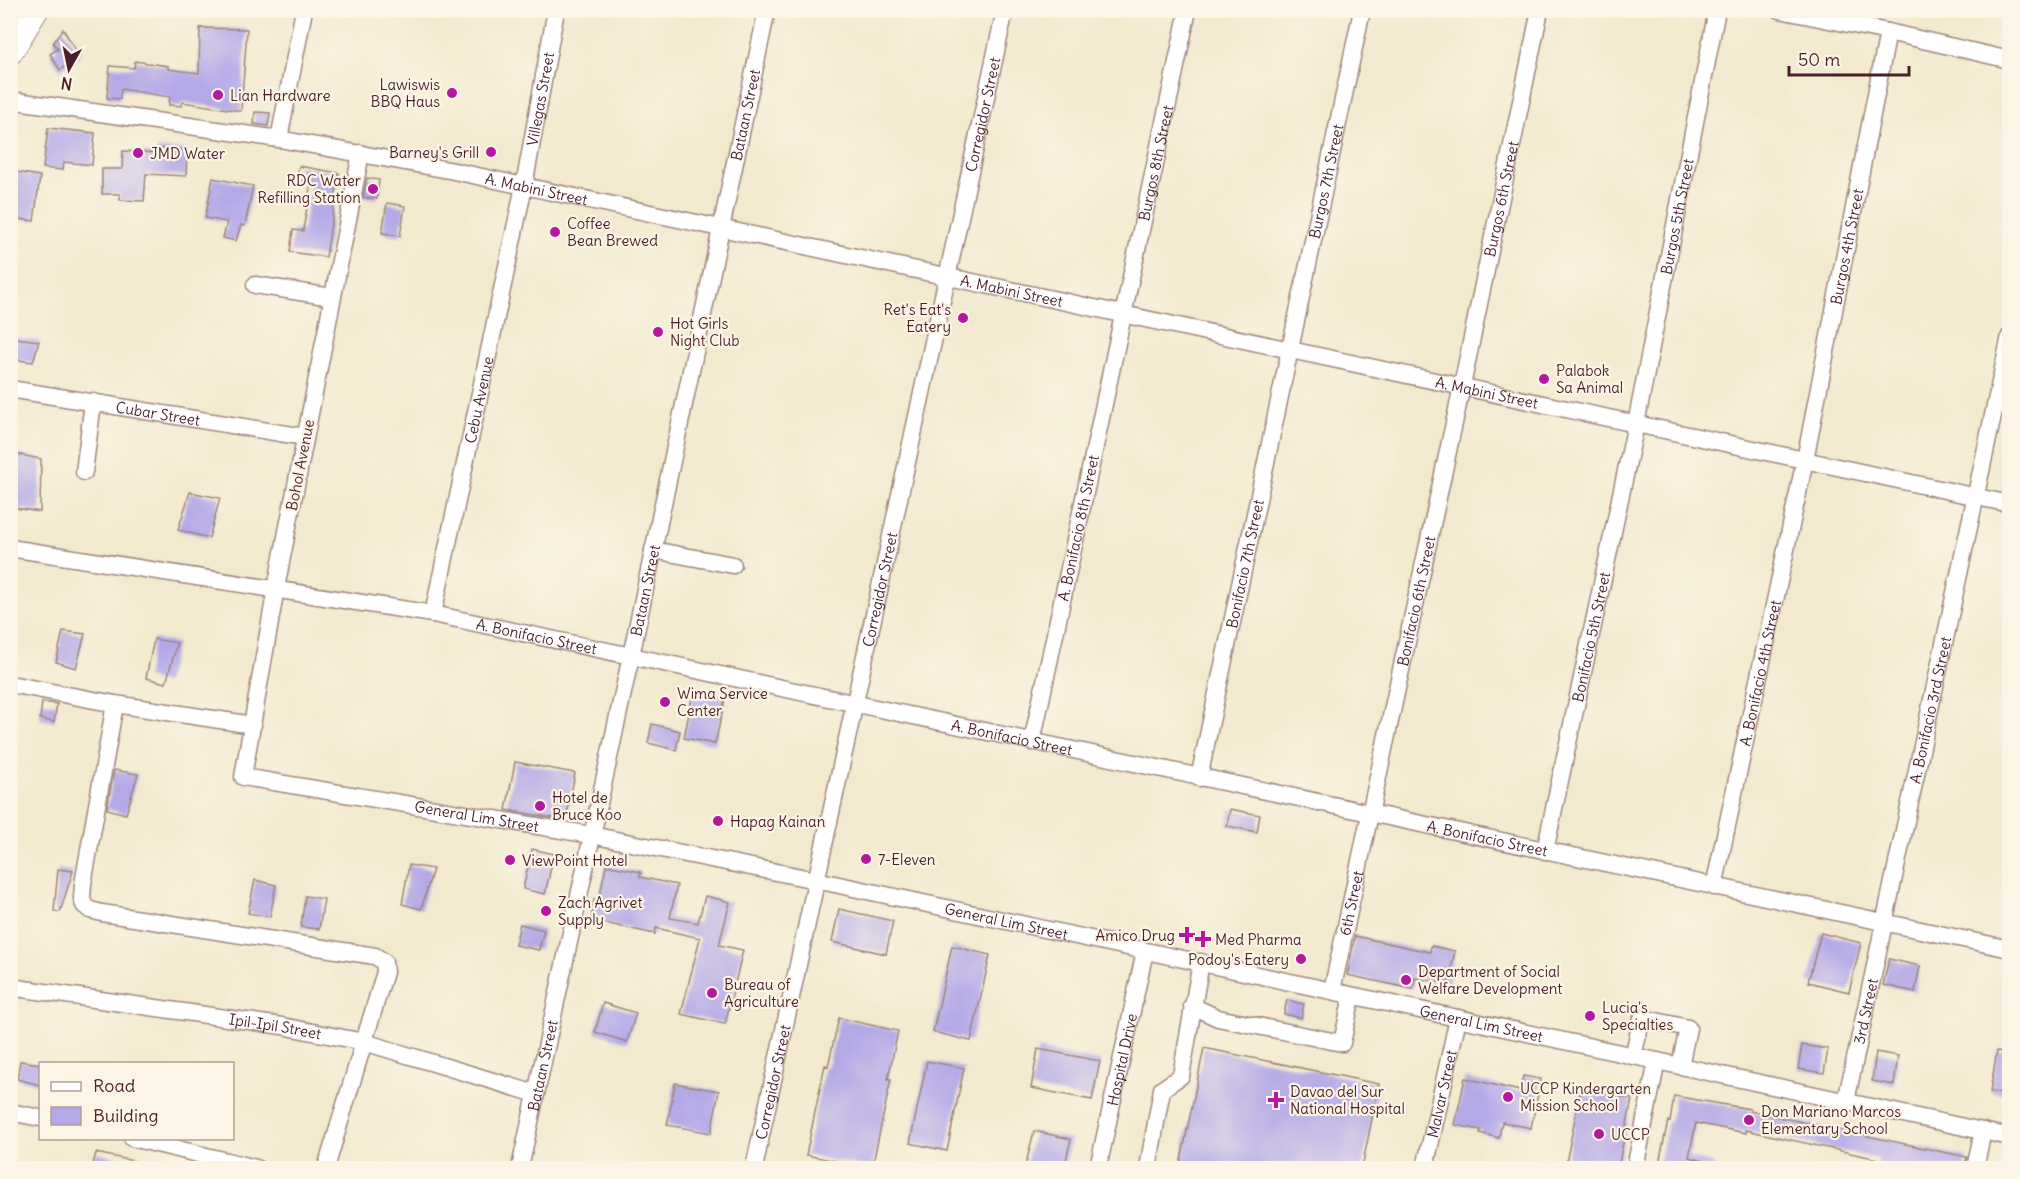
<svg xmlns="http://www.w3.org/2000/svg" width="2020" height="1179" font-family="Delius,sans-serif">
	<style>
		.building { fill: #b4a8e7 }
		.lines { fill: none; stroke-linecap: round; stroke-linejoin: round }
		.minor-casing { stroke: #9e847c; stroke-width: 19 }
		.highway-casing { stroke: #9e847c; stroke-width: 28 }
		.minor { stroke: #fff; stroke-width: 16 }
		.highway { stroke: #fff; stroke-width: 26 }
		.poi-dot { fill: #b5179e; stroke: #fcf5e5; stroke-width: 2 }
		.labels { text-anchor: middle; dominant-baseline: central; stroke-width: 4.5; stroke-linejoin: round; paint-order: stroke }
		.poi-label { font-size: 15px; fill: #4a1f2b; stroke: #fcf5e5; text-anchor: start }
		.street-label { font-size: 15px; fill: #4a1f2b; stroke: #fcf5e5 }
	</style>
	<rect width="100%" height="100%" fill="#fcf5e5"/>
	<filter id="ink" filterUnits="userSpaceOnUse"><feTurbulence type="fractalNoise" baseFrequency=".0167" numOctaves="2"/><feDisplacementMap in="SourceGraphic" scale="12" xChannelSelector="R" yChannelSelector="G"/><feConvolveMatrix kernelMatrix="1 2 1 2 8 2 1 2 1" color-interpolation-filters="sRGB"/></filter>
	<filter id="wash" filterUnits="userSpaceOnUse"><feTurbulence type="fractalNoise" baseFrequency=".008" numOctaves="4" result="noise"/><feDisplacementMap in="SourceGraphic" scale="24" xChannelSelector="R" yChannelSelector="G"/><feGaussianBlur stdDeviation="1.35" result="paint"/><feColorMatrix in="noise" values="0 0 0 0 0 0 0 0 0 0 0 0 0 0 0 0 0 1.4 0 .05"/><feComposite in="paint" operator="in"/></filter>
	<g filter="url(#wash)">
		<rect width="100%" height="100%" fill="#f2e9ce"/>
		<g id="blocks">
			<path class="building" d="M200 28 247 29 241 111 182 102 181 106 169 105 170 97 121 89 120 99 107 98 110 66 134 68 135 61 168 66V69L199 73Z
				M63 29 80 57 60 70 50 54 58 49 53 43Z
				M255 112 270 113 268 126 254 124Z
				M48 128 95 133 92 165 64 162 63 170 43 168Z
				M157 148 187 150 186 176 146 174 144 201 120 200V194H102V169H122L123 151 157 153Z
				M299 166 339 173 326 257 290 252 293 230 303 231 311 182 297 180Z
				M10 171 40 176 34 221 10 218Z
				M213 178 253 186 245 226 241 225 236 241 223 238 227 222 205 218Z
				M367 178 379 180 377 199 363 197Z
				M387 203 405 206 400 236 382 233Z
				M10 337 39 341 33 362 10 359Z
				M16 454 41 459 40 512 16 508Z
				M190 492 220 498 209 538 178 530Z
				M63 631 85 634 76 668 56 662Z
				M154 639 177 643 166 683 146 678Z
				M693 693 725 699 715 744 684 738Z
				M42 702 57 704 54 722 40 719Z
				M652 724 680 731 676 750 648 743Z
				M515 762 575 773 567 815 560 819 506 810Z
				M114 770 138 774 126 814 107 809Z
				M1230 809 1260 815 1257 832 1227 826Z
				M532 849 554 854 545 894 523 889Z
				M409 865 433 869 421 909 402 904Z
				M606 865 641 872 640 877 677 885 670 918 698 923 705 896 730 902 719 945 743 950 725 1024 681 1014 700 938 656 928 655 934 591 920 594 899 599 900Z
				M58 869 73 871 60 912 54 911Z
				M255 880 276 885 270 917 248 913Z
				M305 896 324 899 319 929 301 927Z
				M839 909 893 921 886 954 832 942Z
				M520 924 544 930 539 950 515 945Z
				M1821 933 1861 943 1849 992 1808 982Z
				M1355 936 1430 952 1431 946 1455 951 1448 984 1415 978 1413 989 1347 975Z
				M952 946 990 955 971 1041 933 1032Z
				M1889 959 1920 966 1915 992 1883 985Z
				M1287 1000 1304 1004 1301 1018 1284 1014Z
				M603 1003 636 1013 627 1042 595 1032Z
				M839 1018 898 1031 888 1079H891L872 1168 806 1155 825 1065 828 1066Z
				M1802 1045 1828 1049 1824 1073 1798 1069Z
				M1204 1048 1379 1084 1362 1168H1197L1180 1165Z
				M1038 1049 1100 1061 1092 1100 1031 1088Z
				M1997 1051 2010 1053V1095L1990 1092Z
				M1876 1052 1898 1056 1894 1085 1872 1081Z
				M20 1061 40 1064V1085L17 1079Z
				M927 1061 964 1068 947 1151 910 1143Z
				M1523 1076 1541 1079 1531 1128 1502 1122 1499 1138 1480 1133 1481 1130 1455 1125 1465 1078 1520 1091Z
				M675 1083 719 1091 711 1133 667 1125Z
				M1581 1089 1632 1099 1618 1168H1565Z
				M1674 1096 1750 1109V1111L1967 1157 1965 1168H1885L1876 1167 1878 1159 1746 1130V1133L1696 1123 1689 1157 1714 1164V1168H1658L1668 1121 1670 1122Z
				M1034 1131 1071 1139 1064 1168H1025Z
				M96 1153 143 1163 142 1168H92Z"/>
		</g>
	</g>
	<g filter="url(#ink)">
		<use href="#blocks" fill-opacity="0" stroke="#9e847c" stroke-width="1.5"/>
		<g class="lines">
			<g class="minor-casing">
				<g id="minor">
					<path d="M1780 10 1888 32 2010 60"/>
					<path id="s1" d="M10 100 279 139 454 171 2010 504"/>
					<path d="M279 139 304 10"/>
					<path id="s2" d="M361 153 276 588 243 777 591 835 816 880 2010 1137"/>
					<path d="M255 285 332 297"/>
					<path id="s3" d="M10 389 305 437"/>
					<path d="M84 472 93 402"/>
					<path id="s4" d="M10 548 433 614 2010 949"/>
					<path d="M653 550 733 565"/>
					<path id="s5" d="M433 614 524 186 556 10"/>
					<path d="M10 684 115 704 253 725"/>
					<path d="M115 704 83 884 82 898 84 905 90 910 102 913 375 956 384 962 385 972 326 1168"/>
					<path id="s6" d="M1032 742 1188 10"/>
					<path id="s7" d="M1199 778 1362 10"/>
					<path id="s8" d="M1545 851 1636 424 1717 10"/>
					<path id="s9" d="M1714 887 1805 460 1888 32"/>
					<path id="s10" d="M10 987 282 1026 364 1042 536 1094"/>
					<path id="s11" d="M1332 991 1462 386 1540 10"/>
					<path d="M1192 1006 1218 1018 1342 1043 1352 996"/>
					<path d="M1633 1056 1642 1018 1688 1028 1680 1066"/>
					<path id="s12" d="M1846 1101 2010 336"/>
					<path d="M10 1112 40 1118"/>
					<path d="M132 1138 256 1168"/>
					<path id="s13" d="M520 1168 631 656 767 10"/>
					<path id="s14" d="M754 1168 1005 10"/>
					<path id="s15" d="M1098 1168 1145 951"/>
					<path d="M1148 1168 1162 1089 1181 1076 1201 962"/>
					<path id="s16" d="M1425 1168 1458 1018"/>
					<path d="M1635 1168 1657 1061"/>
					<path d="M1975 1168 1983 1131"/>
				</g>
			</g>
			<g class="highway-casing">
				<path id="highway" d="M10 51 35 10"/>
			</g>
			<use href="#minor" class="minor"/>
			<use href="#highway" class="highway"/>
		</g>
	</g>
	<g class="poi-dot">
		<circle cx="452" cy="93" r="6"/>
		<circle cx="218" cy="95" r="6"/>
		<circle cx="491" cy="152" r="6"/>
		<circle cx="138" cy="153" r="6"/>
		<circle cx="373" cy="189" r="6"/>
		<circle cx="555" cy="232" r="6"/>
		<circle cx="963" cy="318" r="6"/>
		<circle cx="658" cy="332" r="6"/>
		<circle cx="1544" cy="379" r="6"/>
		<circle cx="665" cy="702" r="6"/>
		<circle cx="540" cy="806" r="6"/>
		<circle cx="718" cy="821" r="6"/>
		<circle cx="866" cy="859" r="6"/>
		<circle cx="510" cy="860" r="6"/>
		<circle cx="546" cy="911" r="6"/>
		<path d="M1184 926h6v6h6v6h-6v6h-6v-6h-6v-6h6z"/>
		<path d="M1200 930h6v6h6v6h-6v6h-6v-6h-6v-6h6z"/>
		<circle cx="1301" cy="959" r="6"/>
		<circle cx="1406" cy="980" r="6"/>
		<circle cx="712" cy="993" r="6"/>
		<circle cx="1590" cy="1016" r="6"/>
		<circle cx="1508" cy="1097" r="6"/>
		<path d="M1273 1091h6v6h6v6h-6v6h-6v-6h-6v-6h6z"/>
		<circle cx="1749" cy="1120" r="6"/>
		<circle cx="1599" cy="1134" r="6"/>
	</g>
	<g class="labels">
		<g class="poi-label">
			<text x="440" y="84" text-anchor="end">Lawiswis<tspan x="440" dy="17">BBQ Haus</tspan></text>
			<text x="230" y="95">Lian Hardware</text>
			<text x="479" y="152" text-anchor="end">Barney's Grill</text>
			<text x="150" y="153">JMD Water</text>
			<text x="361" y="180" text-anchor="end">RDC Water<tspan x="361" dy="17">Refilling Station</tspan></text>
			<text x="567" y="223">Coffee<tspan x="567" dy="17">Bean Brewed</tspan></text>
			<text x="951" y="309" text-anchor="end">Ret's Eat's<tspan x="951" dy="17">Eatery</tspan></text>
			<text x="670" y="323">Hot Girls<tspan x="670" dy="17">Night Club</tspan></text>
			<text x="1556" y="370">Palabok<tspan x="1556" dy="17">Sa Animal</tspan></text>
			<text x="677" y="693">Wima Service<tspan x="677" dy="17">Center</tspan></text>
			<text x="552" y="797">Hotel de<tspan x="552" dy="17">Bruce Koo</tspan></text>
			<text x="730" y="821">Hapag Kainan</text>
			<text x="878" y="859">7-Eleven</text>
			<text x="522" y="860">ViewPoint Hotel</text>
			<text x="558" y="902">Zach Agrivet<tspan x="558" dy="17">Supply</tspan></text>
			<text x="1175" y="935" text-anchor="end">Amico Drug</text>
			<text x="1215" y="939">Med Pharma</text>
			<text x="1289" y="959" text-anchor="end">Podoy's Eatery</text>
			<text x="1418" y="971">Department of Social<tspan x="1418" dy="17">Welfare Development</tspan></text>
			<text x="724" y="984">Bureau of<tspan x="724" dy="17">Agriculture</tspan></text>
			<text x="1602" y="1007">Lucia's<tspan x="1602" dy="17">Specialties</tspan></text>
			<text x="1520" y="1088">UCCP Kindergarten<tspan x="1520" dy="17">Mission School</tspan></text>
			<text x="1290" y="1091">Davao del Sur<tspan x="1290" dy="17">National Hospital</tspan></text>
			<text x="1761" y="1111">Don Mariano Marcos<tspan x="1761" dy="17">Elementary School</tspan></text>
			<text x="1611" y="1134">UCCP</text>
		</g>
		<g class="street-label">
			<text stroke="none"><textPath href="#s5" startOffset="526">Villegas Street</textPath></text>
			<text stroke="none"><textPath href="#s13" startOffset="1077">Bataan Street</textPath></text>
			<text stroke="none"><textPath href="#s14" startOffset="1078">Corregidor Street</textPath></text>
			<text stroke="none"><textPath href="#s6" startOffset="592">Burgos 8th Street</textPath></text>
			<text stroke="none"><textPath href="#s7" startOffset="610">Burgos 7th Street</textPath></text>
			<text stroke="none"><textPath href="#s1" startOffset="534">A. Mabini Street</textPath></text>
			<text stroke="none"><textPath href="#s11" startOffset="810">Burgos 6th Street</textPath></text>
			<text stroke="none"><textPath href="#s8" startOffset="648">Burgos 5th Street</textPath></text>
			<text stroke="none"><textPath href="#s9" startOffset="654">Burgos 4th Street</textPath></text>
			<text stroke="none"><textPath href="#s1" startOffset="1020">A. Mabini Street</textPath></text>
			<text stroke="none"><textPath href="#s1" startOffset="1506">A. Mabini Street</textPath></text>
			<text stroke="none"><textPath href="#s5" startOffset="219">Cebu Avenue</textPath></text>
			<text stroke="none"><textPath href="#s3" startOffset="150">Cubar Street</textPath></text>
			<text transform="translate(300 465) rotate(-79)">Bohol Avenue</text>
			<text stroke="none"><textPath href="#s6" startOffset="219">A. Bonifacio 8th Street</textPath></text>
			<text stroke="none"><textPath href="#s7" startOffset="219">Bonifacio 7th Street</textPath></text>
			<text stroke="none"><textPath href="#s14" startOffset="592">Corregidor Street</textPath></text>
			<text stroke="none"><textPath href="#s13" startOffset="591">Bataan Street</textPath></text>
			<text stroke="none"><textPath href="#s11" startOffset="399">Bonifacio 6th Street</textPath></text>
			<text stroke="none"><textPath href="#s4" startOffset="534">A. Bonifacio Street</textPath></text>
			<text stroke="none"><textPath href="#s8" startOffset="219">Bonifacio 5th Street</textPath></text>
			<text stroke="none"><textPath href="#s9" startOffset="219">A. Bonifacio 4th Street</textPath></text>
			<text stroke="none"><textPath href="#s12" startOffset="400">A. Bonifacio 3rd Street</textPath></text>
			<text stroke="none"><textPath href="#s4" startOffset="1020">A. Bonifacio Street</textPath></text>
			<text stroke="none"><textPath href="#s2" startOffset="872">General Lim Street</textPath></text>
			<text stroke="none"><textPath href="#s4" startOffset="1506">A. Bonifacio Street</textPath></text>
			<text stroke="none"><textPath href="#s11" startOffset="90">6th Street</textPath></text>
			<text stroke="none"><textPath href="#s2" startOffset="1412">General Lim Street</textPath></text>
			<text stroke="none"><textPath href="#s12" startOffset="92">3rd Street</textPath></text>
			<text stroke="none"><textPath href="#s2" startOffset="1898">General Lim Street</textPath></text>
			<text stroke="none"><textPath href="#s10" startOffset="268">Ipil-Ipil Street</textPath></text>
			<text stroke="none"><textPath href="#s15" startOffset="111">Hospital Drive</textPath></text>
			<text stroke="none"><textPath href="#s13" startOffset="105">Bataan Street</textPath></text>
			<text stroke="none"><textPath href="#s14" startOffset="88">Corregidor Street</textPath></text>
			<text stroke="none"><textPath href="#s16" startOffset="76">Malvar Street</textPath></text>
		</g>
	</g>
	<rect width="2020" height="1179" fill="none" stroke="#fcf5e5" stroke-width="36"/>
	<rect x="39" y="1062" width="195" height="78" fill="#fcf5e5" stroke="#b59f9b" stroke-width="1.5"/>
	<rect x="51" y="1082" width="30" height="9" fill="#ffffff" stroke="#b59f9b" stroke-width="1.5"/>
	<text x="93" y="1092" font-size="18" fill="#4a1f2b">Road</text>
	<rect x="51" y="1107" width="30" height="18" fill="#b4a8e7" stroke="#b59f9b" stroke-width="1.5"/>
	<text x="93" y="1122" font-size="18" fill="#4a1f2b">Building</text>
	<g transform="translate(69 69) rotate(189)" stroke="#fcf5e5" stroke-width="4.5" paint-order="stroke">
	<path d="M0-4.5L10 22L0 15L-10 22Z" fill="#4a1f2b"/>
	<text y="-9" font-size="16" font-weight="bold" text-anchor="middle" fill="#4a1f2b">N</text>
	</g>
	<path d="M1789 66v9h120v-9" fill="none" stroke="#4a1f2b" stroke-width="3"/>
	<text x="1798" y="66" font-size="18" fill="#4a1f2b" stroke="#fcf5e5" stroke-width="4.5" paint-order="stroke">50 m</text>
</svg>
